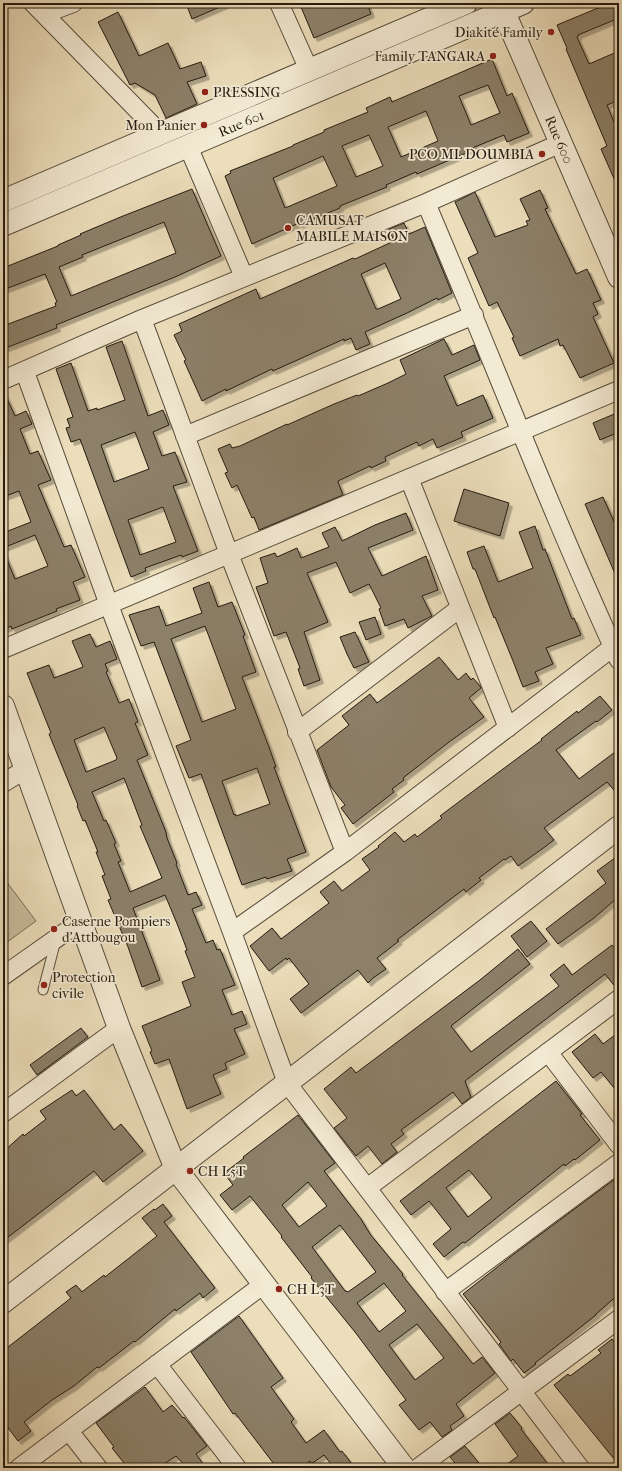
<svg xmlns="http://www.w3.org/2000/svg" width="622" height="1471" font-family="'IM FELL French Canon',serif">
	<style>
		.green { fill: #cabd9e; stroke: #786c57 }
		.building { fill: #8c8069; stroke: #251b10; fill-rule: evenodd; filter: url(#shadow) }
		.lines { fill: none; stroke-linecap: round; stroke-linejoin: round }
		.service-casing { stroke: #574c3b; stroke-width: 11 }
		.minor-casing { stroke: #574c3b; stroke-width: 20 }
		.tertiary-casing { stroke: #574c3b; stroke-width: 24 }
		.service { stroke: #f3ead3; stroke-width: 9 }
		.minor { stroke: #f3ead3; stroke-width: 18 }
		.tertiary { stroke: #f3ead3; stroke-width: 22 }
		.poi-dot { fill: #8f2418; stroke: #f3ead3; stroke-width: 1.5 }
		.labels { text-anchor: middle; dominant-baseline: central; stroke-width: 3.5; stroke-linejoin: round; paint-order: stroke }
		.poi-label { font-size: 14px; fill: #251b10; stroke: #f3ead3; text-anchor: start }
		.street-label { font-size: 14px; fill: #251b10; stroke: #f3ead3 }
	</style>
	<defs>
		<filter id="shadow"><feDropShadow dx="3.5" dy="3.5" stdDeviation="0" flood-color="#0004"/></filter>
	</defs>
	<rect width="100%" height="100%" fill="#ecdebb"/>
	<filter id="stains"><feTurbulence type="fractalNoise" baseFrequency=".005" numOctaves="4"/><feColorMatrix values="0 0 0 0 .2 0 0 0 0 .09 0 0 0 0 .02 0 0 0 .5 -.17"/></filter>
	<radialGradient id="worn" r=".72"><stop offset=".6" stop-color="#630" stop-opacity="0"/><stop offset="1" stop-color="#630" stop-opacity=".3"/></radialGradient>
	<path class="green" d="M3 877 36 921 3 945Z"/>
	<path class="building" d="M186 3H229L192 19Z
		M311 3H367L371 14 314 38 301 7Z
		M610 3H619V18L578 35V37H577L589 64 619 51V100L607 105 619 134V190L601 149 607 146 566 49 567 48 557 25Z
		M118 12 139 56 168 43 180 69 201 62 206 76 187 82 197 104 166 118 155 95 135 83 130 85 98 22Z
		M492 59 507 96 512 93 529 133 507 142 504 135 465 151 466 153 417 174 416 172 386 185 387 187 340 206V208L316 218 299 225V223L252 244 225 176 231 173 230 171 293 146V145L324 132V130L368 112 366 108 390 97 392 102ZM488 85 500 113 471 125 459 96ZM426 111 438 141 401 157 388 127ZM369 135 383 166 356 177 342 146ZM323 156 337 186 285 208 273 178Z
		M192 189 221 256 175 277 56 325 57 328 3 349V326L56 306 55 303 57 302 45 274 3 290V268L58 246V245L81 235 80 234 123 216ZM164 222 176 253 71 296 59 267 83 257 82 255Z
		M540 190 548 208 545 209 576 274 587 269 601 300 593 303 598 314 593 317 614 363 580 378 563 345 560 346 558 339 520 356 512 338 514 337 497 302 489 306 468 258 478 253 455 202 475 192 495 237 528 225 526 221 530 220 520 199Z
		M404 223 409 234 425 227 452 293 438 300 437 298 407 313 365 332 370 344 356 350 351 338 344 341V339L273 371 272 369 226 391V389L202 401 184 361 186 360 174 335 182 331 179 324 256 289 260 299 353 258 355 259 394 241 389 229ZM385 263 401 299 378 309H376L361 274Z
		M444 339 452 355 474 345 480 360 444 376 457 406 483 395 493 418 461 432 463 437 437 448 433 439 419 446 417 442 385 457 386 461 371 468 370 466 338 481V482L343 495 259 530 254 517 252 518 237 485 232 488 225 473 228 472 218 449 230 444 232 448 240 446 287 424V425L334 404 357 395 358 396 388 383 406 374 400 360Z
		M122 341 148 416 163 410 169 425 153 432 162 456 175 452 187 482 173 486 198 551 182 557 181 555 145 568 146 571 131 577 80 439 71 442 66 428 70 427 67 419 73 417 56 369 71 363 88 411 97 408V410L125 400 106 347ZM135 432 149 469 114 482 101 445ZM163 507 176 542 140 555 128 520Z
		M3 390 15 416 26 411 32 424 20 429 30 454 38 451 51 480 38 485 64 547 71 545 85 577 73 582 80 600 56 609 57 611 12 629 11 626 3 630V614L8 612 3 601V550L15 579 48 566 35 535 3 548V533L31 522 19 491 3 497Z
		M619 412V432L600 440 593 423Z
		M464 489 509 503 500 536 454 521Z
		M603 497 619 533V583L585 504Z
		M406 513 413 530 368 548 382 576 426 556 438 590 422 596 432 616 408 628 404 619 385 626 379 609 381 608 369 584 350 593 336 562 307 573 328 622 304 632 320 680 304 686 298 669 300 668 286 632 274 636 256 587 268 583 260 558 275 553 277 557 297 548 301 558 329 547 322 533 335 527 342 541 375 525Z
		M535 526 543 550 545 549 572 619 574 618 581 635 546 648 553 664 535 672 539 681 523 687 513 661 495 617 494 618 475 569H473L467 552 484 546 498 582 533 568 519 532Z
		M209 582 218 607 232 602 245 635 243 636 256 672 242 677 269 747 276 767H274L306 852 287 859 292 871 267 879 266 877 242 885 201 774 189 778 176 746 191 740 154 642 141 646 129 615 159 606 166 626 202 613 193 588ZM205 626 236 709 202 722 171 639ZM257 768 270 804 236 816 235 814 234 815 222 781Z
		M375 617 381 634 366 640 359 622Z
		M355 632 369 662 354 668 347 654 340 637Z
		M90 634 96 647 110 641 117 659 105 664 108 671 106 672 119 703 129 699 138 722 135 723 148 755 137 760 166 832 167 838 177 863 176 864 188 895 196 892 202 905 192 909 206 943 213 940 217 950 220 949 235 985 222 990 232 1015 242 1011 247 1024 234 1029 245 1054 225 1063 227 1069 213 1075 221 1094 187 1109 169 1059 155 1064 150 1052 152 1051 142 1026 191 1006 182 982 195 977 185 951 187 950 178 926 165 895 133 908 160 980 142 987 128 947 108 900 111 899 102 876 105 875 96 852H98L85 820 83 821 77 806 78 805 49 734 51 733 27 673 49 665 54 678 83 667 72 641ZM104 727 117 758 116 760 86 772 74 740ZM124 778 142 825 140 826 162 878 130 892 118 862 121 861 114 844 116 843 106 820 104 821 92 792Z
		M439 657 458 680 466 673 471 680 473 678 480 686 481 688 469 698 484 717 449 742 403 778 404 780 392 789 394 792 353 824 341 808 345 805 331 787 317 750 349 725 342 716 370 694 377 703Z
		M600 696 612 710 597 722 596 721 556 750 579 779 619 749V796L607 782 544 828 554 840 542 849 518 866 511 856 505 860 504 859 479 878 481 880 466 892 464 889 397 940 399 941 377 958 386 969 373 978 368 983 358 970 301 1013 290 999 309 984 289 958 287 960 286 958 269 971 250 946 272 928 281 939 329 903 320 892 334 881 342 891 370 870 362 859 379 847 378 846 395 832 404 842 415 834 417 837 442 818 440 816 464 798 542 740 541 739 577 711 578 713Z
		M619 855V900L617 898 594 918 558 944 546 929 606 883 597 871Z
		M531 921 547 941 527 957 511 936Z
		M612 945 619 953V989H617L605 974 465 1081 471 1097 462 1104 453 1092 401 1130 404 1134 391 1144 397 1152 382 1164 368 1146 356 1156 334 1128 347 1118 324 1089 351 1067 356 1073 480 980 518 949 530 964 451 1026 471 1052 559 986 550 975 564 964 572 975Z
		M81 1028 88 1037 37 1075 30 1065Z
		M619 1032V1094L601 1072 593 1078 572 1052 595 1034 603 1044Z
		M556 1081 582 1114 580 1115 600 1140 575 1160 574 1159 565 1166 564 1164 465 1243 463 1242 444 1257 433 1244 451 1229 429 1201 411 1215 400 1201ZM469 1170 492 1198 468 1217 446 1188Z
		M72 1090 76 1096 84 1090 114 1130 121 1124 143 1151 103 1182 94 1171 3 1241V1152L23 1134 24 1136 46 1119 40 1111Z
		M298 1115 335 1163 324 1171 361 1219 370 1234 403 1274 402 1275 473 1364 482 1357 495 1373 456 1404 464 1416 450 1426 452 1430 442 1437 430 1422 419 1430 399 1405 406 1400 355 1332 311 1278 312 1277 281 1237 282 1236 250 1196 232 1210 220 1195 233 1185 224 1173 244 1158 243 1157ZM308 1182 327 1206 299 1227 282 1205ZM340 1225 376 1272 348 1292 346 1291H345L312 1247ZM384 1283 406 1311 379 1332 357 1303ZM417 1324 444 1358 415 1380 389 1345Z
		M619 1176V1294L596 1314V1315L535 1363 536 1364 524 1373 513 1359 511 1361 499 1344 501 1342 463 1294 514 1254Z
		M163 1204 172 1216 164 1222 215 1288 203 1298 200 1293 176 1311 175 1309 135 1342 134 1341 99 1368 97 1367 74 1386 52 1400 24 1422 31 1431 18 1441 3 1421V1351L71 1298 66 1292 76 1285 82 1292 83 1291 104 1275 105 1277 157 1236 142 1218 154 1209 155 1210Z
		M239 1316 283 1378 271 1387 294 1419 291 1422 306 1443 324 1430 340 1452 342 1451 355 1468H334L324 1455 311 1464 310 1461 301 1468H277L235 1413 233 1414 191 1352Z
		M612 1339 619 1347V1465L554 1385 568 1374 570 1376 601 1353 598 1350Z
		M145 1387 163 1412 172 1405 183 1418 184 1417 207 1446 196 1454 206 1468H187L176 1456 158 1468H128L112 1448 114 1447 96 1423Z
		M510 1413 522 1428 521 1429 551 1468H502L518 1456 495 1424Z
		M465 1446 483 1468H459L450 1457Z"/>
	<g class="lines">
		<g class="service-casing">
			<path id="service" d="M43 990 56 940"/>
		</g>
		<g class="minor-casing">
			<path id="minor" d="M33 3 161 134
				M279 3 309 70
				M44 14 73 3
				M188 146 244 277
				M426 203C491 355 550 510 619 660
				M142 319 229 554 345 852
				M25 372 109 605 232 932 287 1083 580 1468
				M3 380 142 319 426 203 561 143
				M185 436 474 315
				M409 478 508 728
				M3 649 619 390
				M297 732 460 608
				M3 783 26 769
				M232 932 345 852 613 647
				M3 976 81 921
				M548 1052 619 1145
				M3 1113 119 1028
				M367 1188 619 999
				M445 1292 619 1163
				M157 1364 237 1468
				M69 1431 98 1468
				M19 1468 264 1284
				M418 1468 619 1319"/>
		</g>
		<g class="tertiary-casing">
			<g id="tertiary">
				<path id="s1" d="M500 3 619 277"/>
				<path d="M3 201 466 3"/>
				<path id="s2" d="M3 225 523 3"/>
				<path d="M3 706 119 1028 176 1169 404 1468"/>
				<path d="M3 1302 619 827"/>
			</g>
		</g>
		<use href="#service" class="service"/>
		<use href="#minor" class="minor"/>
		<use href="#tertiary" class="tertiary"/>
	</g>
	<g class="poi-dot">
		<circle cx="551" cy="32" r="4"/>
		<circle cx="493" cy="56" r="4"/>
		<circle cx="205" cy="92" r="4"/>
		<circle cx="204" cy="125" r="4"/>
		<circle cx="542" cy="154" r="4"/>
		<circle cx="288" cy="228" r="4"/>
		<circle cx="54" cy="929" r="4"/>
		<circle cx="44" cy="985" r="4"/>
		<circle cx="190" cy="1171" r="4"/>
		<circle cx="279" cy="1289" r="4"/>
	</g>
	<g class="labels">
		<g class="poi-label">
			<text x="543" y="32" text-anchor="end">Diakité Family</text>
			<text x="485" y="56" text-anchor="end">Family TANGARA</text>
			<text x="213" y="92">PRESSING</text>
			<text x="196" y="125" text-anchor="end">Mon Panier</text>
			<text x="534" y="154" text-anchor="end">PCO ML DOUMBIA</text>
			<text x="296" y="220">CAMUSAT<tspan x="296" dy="16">MABILE MAISON</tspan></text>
			<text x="62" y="921">Caserne Pompiers<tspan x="62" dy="16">d'Attbougou</tspan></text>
			<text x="52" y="977">Protection<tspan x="52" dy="16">civile</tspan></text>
			<text x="198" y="1171">CH L5T</text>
			<text x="287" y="1289">CH L3T</text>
		</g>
		<g class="street-label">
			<text stroke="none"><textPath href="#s2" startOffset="259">Rue 601</textPath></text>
			<text stroke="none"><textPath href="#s1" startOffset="149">Rue 600</textPath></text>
		</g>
	</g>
	<rect width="622" height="1471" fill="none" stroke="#ecdebb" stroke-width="16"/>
	<rect x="4" y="4" width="614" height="1463" fill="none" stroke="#251b10" stroke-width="2"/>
	<rect x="8" y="8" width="606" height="1455" fill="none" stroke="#251b10"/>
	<rect width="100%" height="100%" filter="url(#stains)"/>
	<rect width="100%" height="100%" fill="url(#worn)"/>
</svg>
